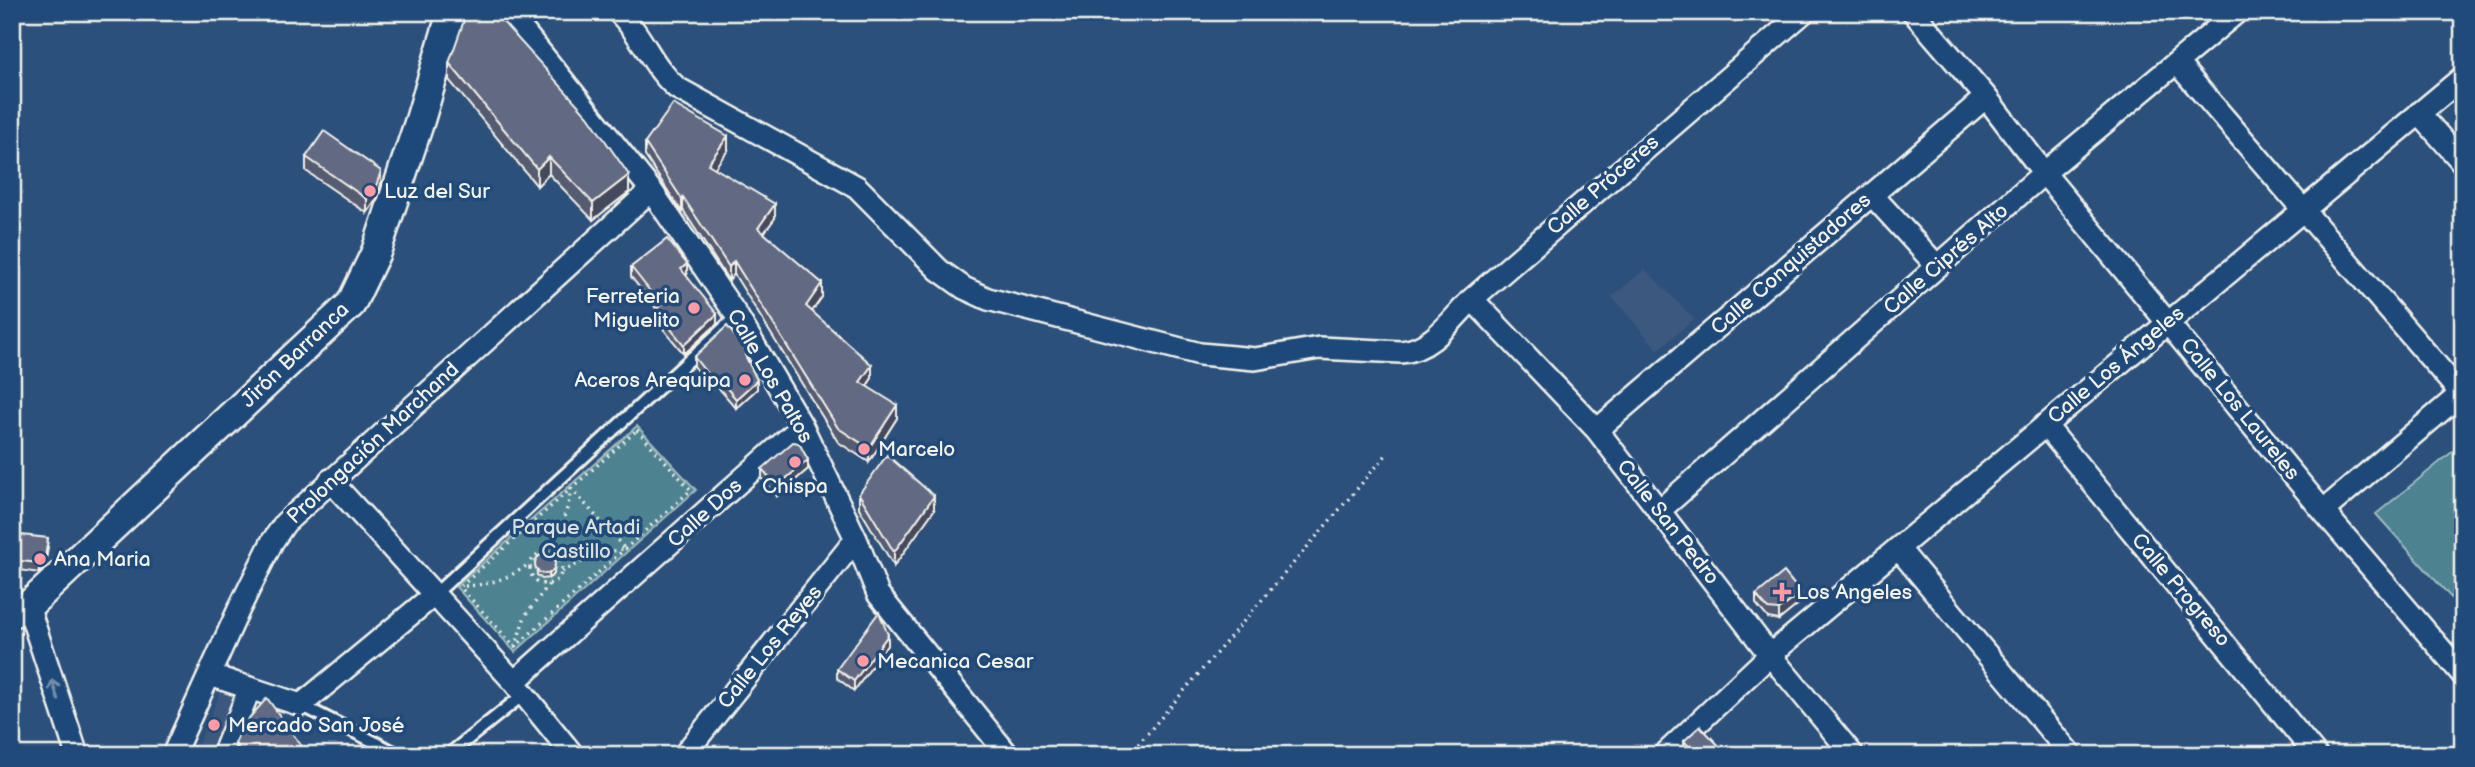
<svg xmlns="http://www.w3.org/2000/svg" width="2475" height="767" font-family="'Balsamiq Sans',sans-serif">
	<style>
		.built { fill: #3c587e }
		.green { fill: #4d8391; stroke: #a0babc; stroke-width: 2 }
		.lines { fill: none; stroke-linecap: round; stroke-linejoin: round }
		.lane-casing { stroke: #f4f1e8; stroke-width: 16 }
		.street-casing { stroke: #f4f1e8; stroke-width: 26 }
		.secondary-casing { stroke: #f4f1e8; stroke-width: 33 }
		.path { stroke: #f4f1e8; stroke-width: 3.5; stroke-dasharray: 2 5; stroke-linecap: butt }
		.lane { stroke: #1f4a7a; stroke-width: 10 }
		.street { stroke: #1f4a7a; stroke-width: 21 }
		.secondary { stroke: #1f4a7a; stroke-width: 28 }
		.wall { fill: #545b71; stroke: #f4f1e8; stroke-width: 2 }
		.shaded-wall { fill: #454a5c; stroke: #f4f1e8; stroke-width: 2 }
		.building { fill: #626a83; stroke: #f4f1e8; stroke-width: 2 }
		.oneway { stroke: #748da6 }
		.poi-dot { fill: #ff9aa2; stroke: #1f4a7a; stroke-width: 2.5 }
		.labels { text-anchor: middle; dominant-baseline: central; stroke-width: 7; stroke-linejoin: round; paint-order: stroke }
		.street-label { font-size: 21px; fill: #f4f1e8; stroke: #1f4a7a }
		.poi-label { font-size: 21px; fill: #f4f1e8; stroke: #1f4a7a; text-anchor: start }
		.park-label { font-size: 21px; fill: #dbe0db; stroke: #1f4a7a }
	</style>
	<rect width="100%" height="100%" fill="#2c507c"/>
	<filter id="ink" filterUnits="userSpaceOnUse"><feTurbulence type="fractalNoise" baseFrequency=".0143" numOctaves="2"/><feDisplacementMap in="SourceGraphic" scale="14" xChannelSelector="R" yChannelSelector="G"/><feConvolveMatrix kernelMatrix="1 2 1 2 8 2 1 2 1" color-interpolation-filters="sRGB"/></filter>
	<g filter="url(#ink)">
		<path class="built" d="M1645 269 1694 319 1658 350 1612 297Z
			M221 690 234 696 209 755H194Z"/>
		<path class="green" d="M637 426 696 490 515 652 456 587Z
			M2463 443V611L2376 514Z"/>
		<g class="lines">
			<g class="lane-casing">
				<path id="lane" d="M435 594 737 316
					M301 705 400 755
					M448 755 524 694"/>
			</g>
			<g class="street-casing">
				<path id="street" d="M508 12 651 190 737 316 802 426 856 539 878 594 1008 755
					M618 12C643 35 651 66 677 88L857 187 939 270 964 288 988 299 1200 354 1255 359 1319 348 1401 352C1432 350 1451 320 1472 299L1804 12
					M1913 12 1986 97 2044 173 2323 511 2463 675
					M2177 63 2463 396
					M2419 113 2463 163
					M1872 195 1937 266
					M1472 299 1597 430 1770 655 1853 755
					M2045 425 2316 755
					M1597 430 1986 97
					M330 480 514 682 573 755
					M1660 510 2044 173 2237 12
					M2323 511 2463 392
					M1898 548 2071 755
					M28 606 77 755
					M210 675 301 705 435 594
					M514 682 802 426
					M173 755 239 609 272 542 285 523 651 190
					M223 755 250 688
					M684 755 856 539
					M1664 755 1770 655 2463 77"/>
			</g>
			<g class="secondary-casing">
				<path id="secondary" d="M12 613 28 606 351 304 376 252 420 120 452 12"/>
			</g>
			<path class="path" d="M637 430 691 490 515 647 460 587Z
				M571 488 625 549
				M542 552C560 534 568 512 571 488
				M530 568a16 16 0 1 1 32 0a16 16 0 1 1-32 0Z
				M562 572 595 555 623 549
				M465 586C489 585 510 578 529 564
				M515 647 525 616 549 584
				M1129 755 1387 454"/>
			<use href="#lane" class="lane"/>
			<use href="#street" class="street"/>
			<use href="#secondary" class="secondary"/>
		</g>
		<path class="wall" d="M449 63 629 192 593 220 549 174 537 186 449 80Z
			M645 143 728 150 714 168 775 218 764 233 822 297 811 311 872 378 867 386 897 418 869 462 838 442 734 274 729 281 683 210 682 212 645 156Z
			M306 157 381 184 376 200 367 213 306 171Z
			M631 267 687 274 686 275 717 324 684 354 655 319V310L656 308 631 277Z
			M694 357 748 361 757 389 736 408 717 386 712 389 694 366Z
			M762 469H808L777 496 762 479Z
			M859 494 934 510 894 566 859 508Z
			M12 534 48 547 45 567 39 573 12 569Z
			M536 560H555L554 574 549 578 542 579 537 575Z
			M1756 595 1801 602 1779 620 1768 618 1756 604Z
			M888 644 854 691 837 678V669Z
			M1684 741 1728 755H1684Z
			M235 743 308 755H235Z"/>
		<path class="shaded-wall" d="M728 136V150L708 177V164Z
			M549 157V174L537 186V169Z
			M381 171V184L376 200 367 213V199Z
			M629 175V192L593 220V203Z
			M683 197V210L682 212V199Z
			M775 204V218L758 241V228Z
			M734 261V274L729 281V267Z
			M687 264V274L681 278V269Z
			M822 283V297L806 320V306Z
			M717 314V324L684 354V345Z
			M872 365V378L860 396V382Z
			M717 377V386L712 389V380Z
			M757 380V389L736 408V399Z
			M897 405V418L869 462V448Z
			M808 460V469L777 496V486Z
			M934 496V510L894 566V552Z
			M48 538 45 567 39 573V563Z
			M554 569V574L549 578V574Z
			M1801 593V602L1779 620V610Z
			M888 635V644L854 691V681Z"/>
		<path class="building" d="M467 12H494L588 116 629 175 593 203 549 157 537 169 449 63Z
			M673 104 728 136 708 164 775 204 758 228 822 283 806 306 872 365 860 382 897 405 869 448 838 428 734 261 729 267 683 197 682 199 645 143Z
			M324 131 381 171 376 186 367 199 306 157Z
			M667 239 687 264 681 269 717 314 684 345 655 310 661 305 631 267Z
			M727 326 748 352 745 355 757 380 736 399 717 377 712 380 694 357Z
			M793 442 799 443 808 460 777 486 762 469Z
			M887 455 934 496 894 552 859 494Z
			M12 534 48 538 45 558 39 563 12 560Z
			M535 564a10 10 0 1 1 20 0a10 10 0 1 1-20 0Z
			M1784 572 1801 593 1779 610 1768 609 1756 595Z
			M879 612 888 635 854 681 837 669Z
			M267 698 308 755H243L235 743 242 726Z
			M1700 726 1728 755H1697L1684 741Z"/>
		<defs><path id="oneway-shaft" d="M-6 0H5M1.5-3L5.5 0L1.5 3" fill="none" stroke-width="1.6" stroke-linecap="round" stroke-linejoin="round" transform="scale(1.75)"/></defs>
		<use class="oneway" href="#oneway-shaft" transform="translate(55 690) rotate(-108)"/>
	</g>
	<g class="poi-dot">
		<circle cx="370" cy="191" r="7"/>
		<circle cx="694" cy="308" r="7"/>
		<circle cx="745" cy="380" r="7"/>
		<circle cx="864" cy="449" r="7"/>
		<circle cx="795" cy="462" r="7"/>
		<circle cx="40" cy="559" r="7"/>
		<path d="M1778.5 581.5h7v7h7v7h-7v7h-7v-7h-7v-7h7z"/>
		<circle cx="863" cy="661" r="7"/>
		<circle cx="214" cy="725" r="7"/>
	</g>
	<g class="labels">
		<g class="street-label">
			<text transform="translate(1603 185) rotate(-41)">Calle Próceres</text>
			<text transform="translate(1946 259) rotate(-41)">Calle Ciprés Alto</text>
			<text transform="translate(1791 264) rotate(-41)">Calle Conquistadores</text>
			<text transform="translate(295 355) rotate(-44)">Jirón Barranca</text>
			<text transform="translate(2116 365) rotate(-40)">Calle Los Ángeles</text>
			<text transform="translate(770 376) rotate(60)">Calle Los Paltos</text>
			<text transform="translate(2240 409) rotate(51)">Calle Los Laureles</text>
			<text transform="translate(373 443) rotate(-43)">Prolongación Marchand</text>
			<text transform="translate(705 513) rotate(-42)">Calle Dos</text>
			<text transform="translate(1668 522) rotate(52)">Calle San Pedro</text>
			<text transform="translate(2181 590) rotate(50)">Calle Progreso</text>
			<text transform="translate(770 647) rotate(-51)">Calle Los Reyes</text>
		</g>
		<g class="poi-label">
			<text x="384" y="191">Luz del Sur</text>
			<text x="680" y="296" text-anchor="end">Ferreteria<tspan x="680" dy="24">Miguelito</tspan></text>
			<text x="731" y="380" text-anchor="end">Aceros Arequipa</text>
			<text x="878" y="449">Marcelo</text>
			<text x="795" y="486" text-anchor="middle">Chispa</text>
			<text x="54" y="559">Ana Maria</text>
			<text x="1796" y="592">Los Angeles</text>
			<text x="877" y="661">Mecanica Cesar</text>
			<text x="228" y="725">Mercado San José</text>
		</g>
		<g class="park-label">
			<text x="576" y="527">Parque Artadi<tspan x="576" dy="24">Castillo</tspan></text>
		</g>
	</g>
	<rect width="2475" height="767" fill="none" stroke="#1f4a7a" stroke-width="42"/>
	<rect x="21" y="21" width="2433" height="725" fill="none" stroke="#f4f1e8" stroke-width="2.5" filter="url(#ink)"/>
</svg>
